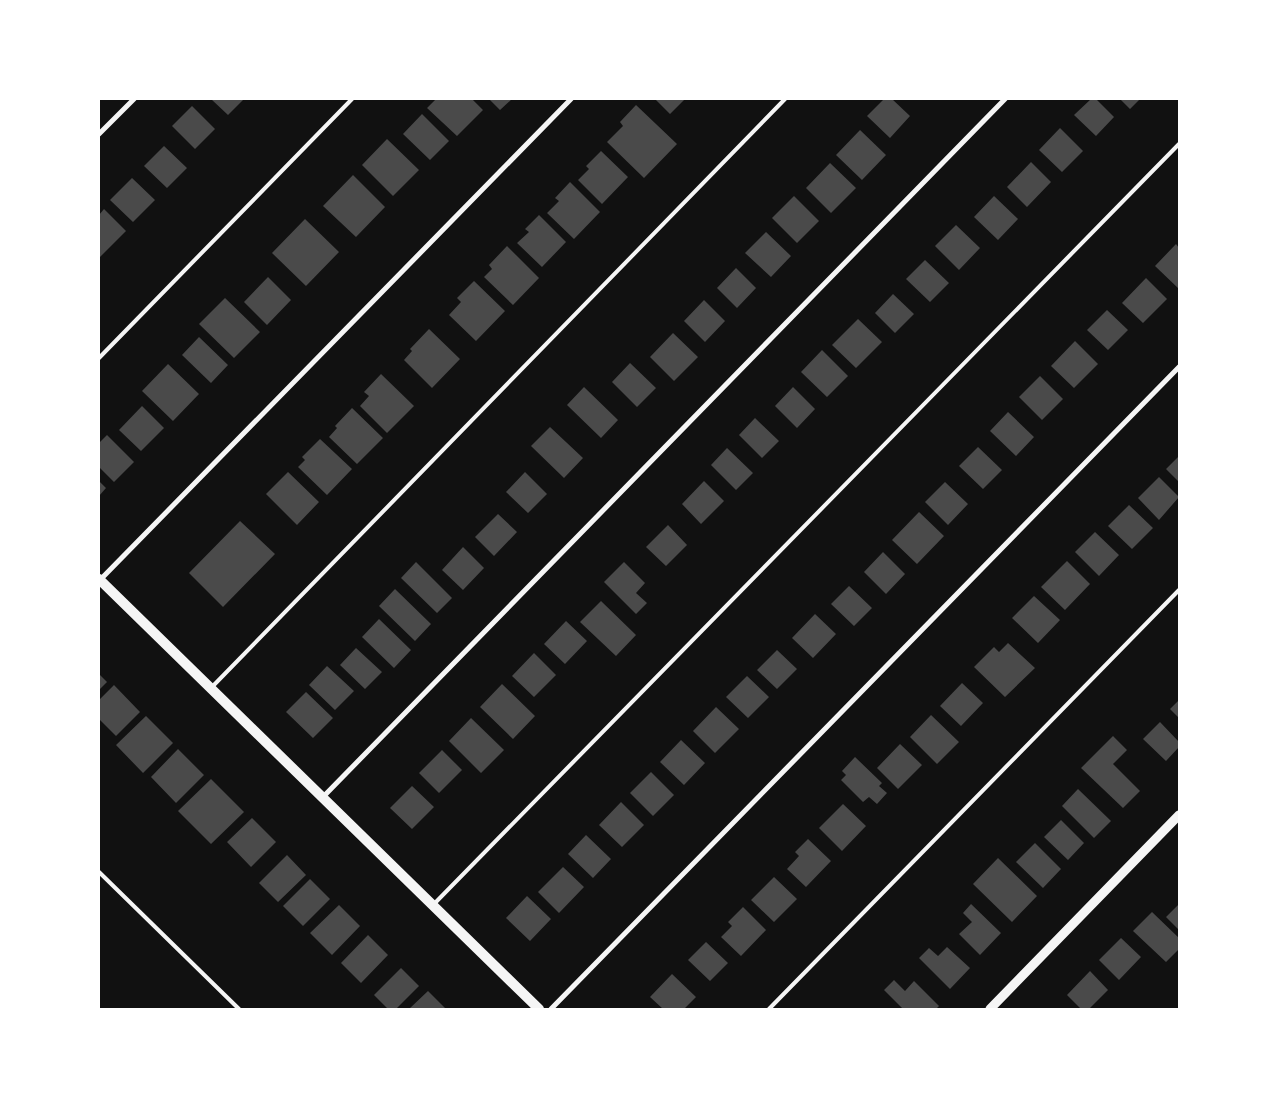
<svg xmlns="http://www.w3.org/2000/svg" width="1278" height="1108" font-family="'Roboto Condensed',sans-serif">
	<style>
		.building { fill: #4a4a4a }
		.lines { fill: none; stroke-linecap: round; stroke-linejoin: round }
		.service { stroke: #f5f5f5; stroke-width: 4 }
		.minor { stroke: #f5f5f5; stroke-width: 5 }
		.tertiary { stroke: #f5f5f5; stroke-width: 9 }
		.secondary { stroke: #f5f5f5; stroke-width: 10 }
	</style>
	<rect width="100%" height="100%" fill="#111"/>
	<path class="building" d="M211 99H244L228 115Z
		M436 99H472L483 110 457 136 427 108Z
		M489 99H512L500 110Z
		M655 99H685L670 114Z
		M884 99H892L910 116 890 138 867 116Z
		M1091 99H1096L1114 117 1096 136 1074 115Z
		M1120 99H1140L1130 109Z
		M636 105 677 144 644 178 607 142 623 126 620 122Z
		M192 106 215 129 195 149 172 126Z
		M422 114 449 141 430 160 403 134Z
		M1060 128 1083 151 1062 172 1039 150Z
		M860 130 886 155 862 180 836 155Z
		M387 139 419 170 393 196 362 165Z
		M164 146 187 168 167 188 144 166Z
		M601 151 628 177 602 204 578 180 589 169 586 166Z
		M1031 162 1051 182 1027 207 1007 187Z
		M830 163 856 188 831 213 806 188Z
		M353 175 385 207 356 237 323 206Z
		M132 178 155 200 133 222 110 200Z
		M570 182 600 212 574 239 547 213 559 201 555 198Z
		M794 196 819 221 797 243 772 218Z
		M994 196 1018 219 998 240 974 217Z
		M104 209 126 231 99 258V215Z
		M539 215 566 242 542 267 517 243 529 232 525 229Z
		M305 219 339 252 306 286 272 253Z
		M956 225 980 248 959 270 935 246Z
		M766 232 791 256 771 277 745 253Z
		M1176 244 1179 248V289L1155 266Z
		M507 246 539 278 513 305 484 277 492 269 489 265Z
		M925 260 949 283 930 302 906 279Z
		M736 268 756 288 737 308 717 288Z
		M268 277 291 300 267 325 244 302Z
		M1146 278 1167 299 1143 323 1122 303Z
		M474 281 505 311 476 341 449 315 461 302 457 298Z
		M893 294 914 314 895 333 875 313Z
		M225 298 260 332 234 358 199 324Z
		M704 300 725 321 705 342 684 321Z
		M1107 310 1128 330 1108 350 1087 330Z
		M858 319 882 342 856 368 832 345Z
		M429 329 460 359 432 388 404 360 412 351 410 349Z
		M673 333 698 357 674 381 650 357Z
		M199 337 228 365 211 383 182 355Z
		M1075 341 1098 364 1074 388 1051 366Z
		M822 350 848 376 827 397 801 372Z
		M630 363 656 388 637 407 612 382Z
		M168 364 199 394 173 421 142 391Z
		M381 374 414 406 387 433 360 406 369 396 364 392Z
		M1040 376 1063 399 1042 420 1019 397Z
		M584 387 618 420 601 438 567 405Z
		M793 387 815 409 797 428 775 406Z
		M142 406 164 428 141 451 119 430Z
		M352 408 383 438 357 464 329 437 337 428 335 426Z
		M1008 412 1034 437 1016 456 990 431Z
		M755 418 779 441 762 458 739 435Z
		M550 427 583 458 564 478 531 446Z
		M107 435 134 462 114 482 99 467V443Z
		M320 439 352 469 327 495 298 467 305 460 302 457Z
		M978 447 1002 470 983 489 959 466Z
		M727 448 753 473 736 490 711 465Z
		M1179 456V482L1166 469Z
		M288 472 319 502 297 525 266 494Z
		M525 472 547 494 528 513 506 492Z
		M1159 477 1179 497 1159 520 1138 498Z
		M99 481 106 488 99 496Z
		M704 481 724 501 701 524 682 504Z
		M945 482 968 504 948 525 925 502Z
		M1129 505 1153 528 1132 549 1108 526Z
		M919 512 944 536 917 564 892 540Z
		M498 514 517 532 494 556 475 537Z
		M240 521 275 554 223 607 189 573Z
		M668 525 687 545 666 566 646 547Z
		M1095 532 1119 555 1099 576 1075 552Z
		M463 547 484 568 463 590 442 570Z
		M883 552 905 574 886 594 864 572Z
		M1067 561 1090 584 1065 610 1041 587Z
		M416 562 452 598 437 613 401 578Z
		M624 562 645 583 636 593 647 603 636 614 604 582Z
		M849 586 872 608 854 626 831 604Z
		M395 589 431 624 415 641 379 606Z
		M1034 596 1060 620 1038 643 1012 618Z
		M601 601 636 635 616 656 580 622Z
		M815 614 836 634 813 658 792 638Z
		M379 619 411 650 394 668 362 637Z
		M566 621 587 641 565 664 544 644Z
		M1008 643 1035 668 1005 697 974 667 994 647 999 652Z
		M356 648 382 672 365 689 340 665Z
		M777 650 797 669 777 689 757 670Z
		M534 653 556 675 534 697 512 676Z
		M327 666 354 691 335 710 309 685Z
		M99 674 107 682 99 690Z
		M747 676 769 697 748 718 726 697Z
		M962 683 983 703 961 726 940 706Z
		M502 684 535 716 513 739 480 707Z
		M114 685 140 712 116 736 99 719V700Z
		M306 692 333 718 313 738 286 712Z
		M1179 700V718L1170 709Z
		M716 707 739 729 715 753 693 731Z
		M931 715 959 742 937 764 910 737Z
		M146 716 173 743 143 773 116 745Z
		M471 718 504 750 481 773 449 741Z
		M1160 722 1179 742V747L1166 761 1143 739Z
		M1113 736 1127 750 1113 764 1140 791 1123 808 1081 768Z
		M681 740 705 763 684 785 660 762Z
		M900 744 922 765 898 789 877 768Z
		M178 749 204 775 176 803 151 777Z
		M442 750 462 770 439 793 419 773Z
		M855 757 882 783 879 786 887 793 877 804 869 797 863 802 841 780 846 775 842 771Z
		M651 772 674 795 653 816 630 793Z
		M211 779 244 812 211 844 178 811Z
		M412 786 434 807 412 829 390 808Z
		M1078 789 1111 821 1094 838 1062 806Z
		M621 802 644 825 622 847 599 825Z
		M843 804 866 826 842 851 819 828Z
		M252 818 276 842 251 867 227 842Z
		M1061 820 1084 843 1068 860 1044 837Z
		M586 835 611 859 593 878 568 854Z
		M808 839 831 861 806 887 787 869 799 856 795 852Z
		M1035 843 1061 869 1043 888 1016 862Z
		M287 855 306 875 278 902 259 883Z
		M998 858 1037 896 1012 922 973 884Z
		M563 867 584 887 559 913 538 892Z
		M774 877 797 899 774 922 751 900Z
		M310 879 330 899 303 926 283 906Z
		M527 896 551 919 530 941 506 918Z
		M971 904 1001 933 980 955 959 934 972 922 963 913Z
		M1179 904V930L1166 917Z
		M339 905 360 926 332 955 310 933Z
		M743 907 766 930 741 956 721 937 732 926 728 922Z
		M1152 912 1179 938V949L1166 962 1133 931Z
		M368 935 388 955 361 983 341 963Z
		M1121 938 1141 957 1119 980 1099 960Z
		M706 942 728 963 710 981 688 960Z
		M947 947 970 968 950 989 919 958 929 948 938 956Z
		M401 968 419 986 396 1009H388L374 995Z
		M1090 971 1108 990 1089 1009H1081L1067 995Z
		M672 974 696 997 684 1009H663L650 997Z
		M894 980 905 991 914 981 939 1006 936 1009H903L884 990Z
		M428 991 446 1009H409Z"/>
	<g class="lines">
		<path class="service" d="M99 358 352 99
			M211 688 785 99
			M99 872 239 1009
			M434 904 1179 144
			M769 1009 1179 590"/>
		<path class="minor" d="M99 134 134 99
			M100 580 571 99
			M323 797 1005 99
			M551 1009 1179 367"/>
		<path class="tertiary" d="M990 1009 1179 815"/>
		<path class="secondary" d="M99 579 539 1009"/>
	</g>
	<rect width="1278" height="1108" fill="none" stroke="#ffffff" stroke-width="200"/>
</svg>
